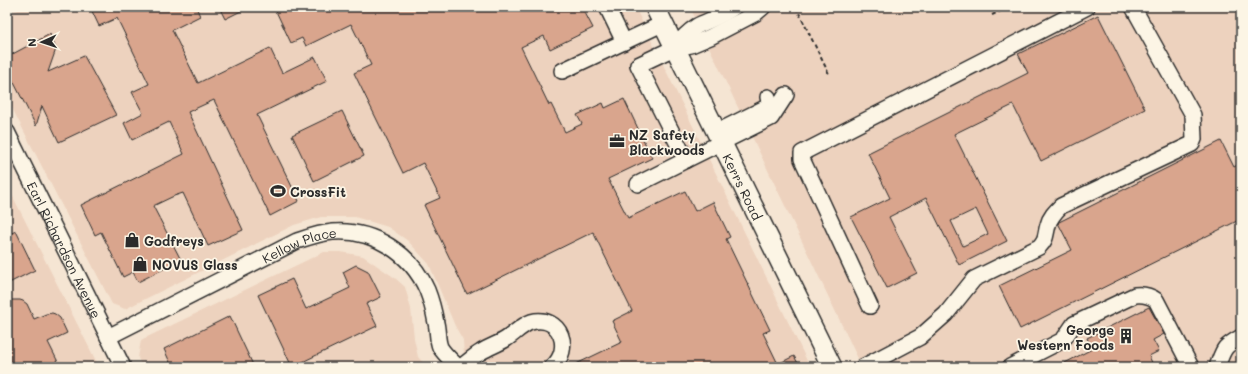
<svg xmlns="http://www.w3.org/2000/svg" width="1248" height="374" font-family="Mali,sans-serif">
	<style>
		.built { fill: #edd2be }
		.building { fill: #d9a58d; stroke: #2b2b2b; fill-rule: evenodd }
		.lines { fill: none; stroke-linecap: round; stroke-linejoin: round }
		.minor-casing { stroke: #2b2b2b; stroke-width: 18 }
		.major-casing { stroke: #2b2b2b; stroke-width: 22 }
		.path { stroke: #2b2b2b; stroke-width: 2; stroke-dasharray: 4 3; stroke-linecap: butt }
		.minor { stroke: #fcf5e5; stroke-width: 15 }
		.major { stroke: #fcf5e5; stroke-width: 19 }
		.labels { text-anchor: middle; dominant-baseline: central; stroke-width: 3.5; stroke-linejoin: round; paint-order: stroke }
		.poi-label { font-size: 13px; font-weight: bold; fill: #2b2b2b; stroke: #fcf5e5; text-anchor: start }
		.street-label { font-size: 13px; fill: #2b2b2b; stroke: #fcf5e5 }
	</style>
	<rect width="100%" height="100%" fill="#f5e5d3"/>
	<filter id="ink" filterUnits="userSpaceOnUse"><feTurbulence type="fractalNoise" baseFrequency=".025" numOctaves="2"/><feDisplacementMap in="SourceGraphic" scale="8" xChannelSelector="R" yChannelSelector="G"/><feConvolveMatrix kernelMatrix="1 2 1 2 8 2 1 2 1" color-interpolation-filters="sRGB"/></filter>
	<g filter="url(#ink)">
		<path class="built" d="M24 7H635L810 367H454L457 366 464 355 463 340 455 326 429 264 408 241 388 227 355 217H321L294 225 125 309 112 304 7 98V15Z
			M690 7H1241V367H862Z
			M7 185 99 367H7Z
			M324 252H341L363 256 395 278 405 287 411 309 414 338 418 357 425 365 430 367H142L138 358 141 340Z"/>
		<path class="building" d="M90 7H196L200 16 172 30 198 83 270 48 282 73 315 57 327 81 257 115 299 201 270 216 214 100 188 112 243 230 208 246 183 193 174 196 153 206 181 260 138 282 133 272 123 277 101 232 95 235 81 205 184 154 169 122 132 140 124 123 143 113 132 92 149 84 117 18 99 26Z
			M219 7H249L225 19Z
			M274 7H582L593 28 550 49 544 36 521 47 549 105 551 104 565 132 582 124 577 115 603 103 605 108 624 99 652 158 608 179 628 218 685 191 695 211 713 202 730 237 726 239 770 330 763 333 778 364 794 356 800 367H570L622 342 612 321 632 311 593 232 467 294 424 205 440 198 423 163 403 173 354 73 371 65 351 24 306 46 302 38 291 43Z
			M1098 15 1145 109 1041 161 1013 105 954 134 1007 241 959 265 926 198 889 217 917 273 887 288 851 217 890 198 868 153 1028 73 1018 54ZM976 209 988 234 963 246 951 221Z
			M50 34 56 49 48 72 84 56 116 115 59 142 42 106 36 126 7 69V57Z
			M342 111 364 156 314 181 292 135Z
			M1221 141 1234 167 1241 163V219L1020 329 999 286 1072 250 1058 223 1059 222Z
			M16 231 35 270 7 284V235Z
			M356 265 368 271 381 297 366 304 377 326 292 367 258 295 292 279 306 309 350 288 343 272Z
			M7 300H20L23 301 27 304 34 319 46 314 52 313 55 314 60 318 67 333 48 342 59 364 53 367H7Z
			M1149 307 1164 334 1153 340 1159 351 1149 356 1154 367H1057L1092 349 1087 338Z
			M230 316 254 367H172L164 349Z"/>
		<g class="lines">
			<g class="minor-casing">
				<g id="minor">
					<path d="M607 7 624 42"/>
					<path d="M763 7 756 13 710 37 691 45 674 48 638 65 686 160 771 118 786 95"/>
					<path d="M674 48C681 39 688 32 697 26 709 20 723 16 734 7"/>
					<path d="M562 71 662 24"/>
					<path id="s1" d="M7 132 123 367"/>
					<path d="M717 132 767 107 769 102 768 97"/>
					<path d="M638 184 686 160"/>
					<path d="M870 306 802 159V153L1087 7"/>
					<path id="s2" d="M108 337 297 241C309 237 320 233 333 232 373 229 411 253 427 290 431 300 434 312 436 323 438 330 437 340 440 347 443 353 453 362 458 367"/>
					<path d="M461 367C468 362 474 356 481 352 489 347 498 344 506 339 514 334 522 325 531 322 561 314 573 350 552 367"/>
					<path d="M863 367 920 337 946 314 974 279 1039 247C1047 239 1045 235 1048 225 1050 217 1055 212 1061 206L1192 144 1194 139 1193 115 1133 7"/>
					<path d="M1010 367 1063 340 1074 324 1135 295C1143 294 1149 295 1156 300L1191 367"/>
					<path d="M1217 367C1224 348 1223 347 1241 337"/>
				</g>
			</g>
			<g class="major-casing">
				<g id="major">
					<path id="s3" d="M655 7 832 367"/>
				</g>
			</g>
			<path class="path" d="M796 7 829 74
				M992 15 1009 7"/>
			<use href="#minor" class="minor"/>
			<use href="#major" class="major"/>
		</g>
	</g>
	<defs>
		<g id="office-bare" transform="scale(1.2)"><path d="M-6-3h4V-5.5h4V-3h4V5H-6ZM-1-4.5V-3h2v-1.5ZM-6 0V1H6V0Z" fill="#2b2b2b" stroke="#fcf5e5" stroke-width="2.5" paint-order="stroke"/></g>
		<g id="stadium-bare" transform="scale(1.2)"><path d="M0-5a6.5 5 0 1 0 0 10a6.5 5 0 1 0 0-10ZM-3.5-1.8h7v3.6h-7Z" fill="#2b2b2b" stroke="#fcf5e5" stroke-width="2.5" paint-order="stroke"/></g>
		<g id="shop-bare" transform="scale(1.2)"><path d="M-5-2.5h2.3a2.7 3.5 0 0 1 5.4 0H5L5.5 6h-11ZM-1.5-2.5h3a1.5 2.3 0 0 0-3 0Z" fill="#2b2b2b" stroke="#fcf5e5" stroke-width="2.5" paint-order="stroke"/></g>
		<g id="building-bare" transform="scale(1.2)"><path d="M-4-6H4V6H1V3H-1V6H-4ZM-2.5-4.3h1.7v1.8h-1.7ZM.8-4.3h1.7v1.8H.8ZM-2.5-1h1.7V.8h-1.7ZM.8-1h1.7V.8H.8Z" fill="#2b2b2b" stroke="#fcf5e5" stroke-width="2.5" paint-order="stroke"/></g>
	</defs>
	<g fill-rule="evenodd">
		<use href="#office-bare" x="617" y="141"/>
		<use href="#stadium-bare" x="278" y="191"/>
		<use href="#shop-bare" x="132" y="240"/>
		<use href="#shop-bare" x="140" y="264"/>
		<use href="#building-bare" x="1126" y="336"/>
	</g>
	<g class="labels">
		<g class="poi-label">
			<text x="629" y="134">NZ Safety<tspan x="629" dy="15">Blackwoods</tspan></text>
			<text x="290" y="191">CrossFit</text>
			<text x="144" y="240">Godfreys</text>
			<text x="152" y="264">NOVUS Glass</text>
			<text x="1114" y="329" text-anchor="end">George<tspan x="1114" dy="15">Western Foods</tspan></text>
		</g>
		<g class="street-label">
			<text stroke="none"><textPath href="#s3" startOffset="200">Kerrs Road</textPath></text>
			<text stroke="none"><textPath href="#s2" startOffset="213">Kellow Place</textPath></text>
			<text stroke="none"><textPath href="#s1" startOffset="131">Earl Richardson Avenue</textPath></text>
		</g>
	</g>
	<rect width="1248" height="374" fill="none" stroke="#fcf5e5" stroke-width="24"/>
	<rect x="12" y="12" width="1224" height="350" fill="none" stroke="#2b2b2b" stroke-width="1.5" filter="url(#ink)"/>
	<g transform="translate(42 42) rotate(267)" stroke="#fcf5e5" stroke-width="3" paint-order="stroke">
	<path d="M0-3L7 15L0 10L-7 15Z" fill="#2b2b2b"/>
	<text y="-6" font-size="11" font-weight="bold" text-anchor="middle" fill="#2b2b2b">N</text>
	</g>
</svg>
